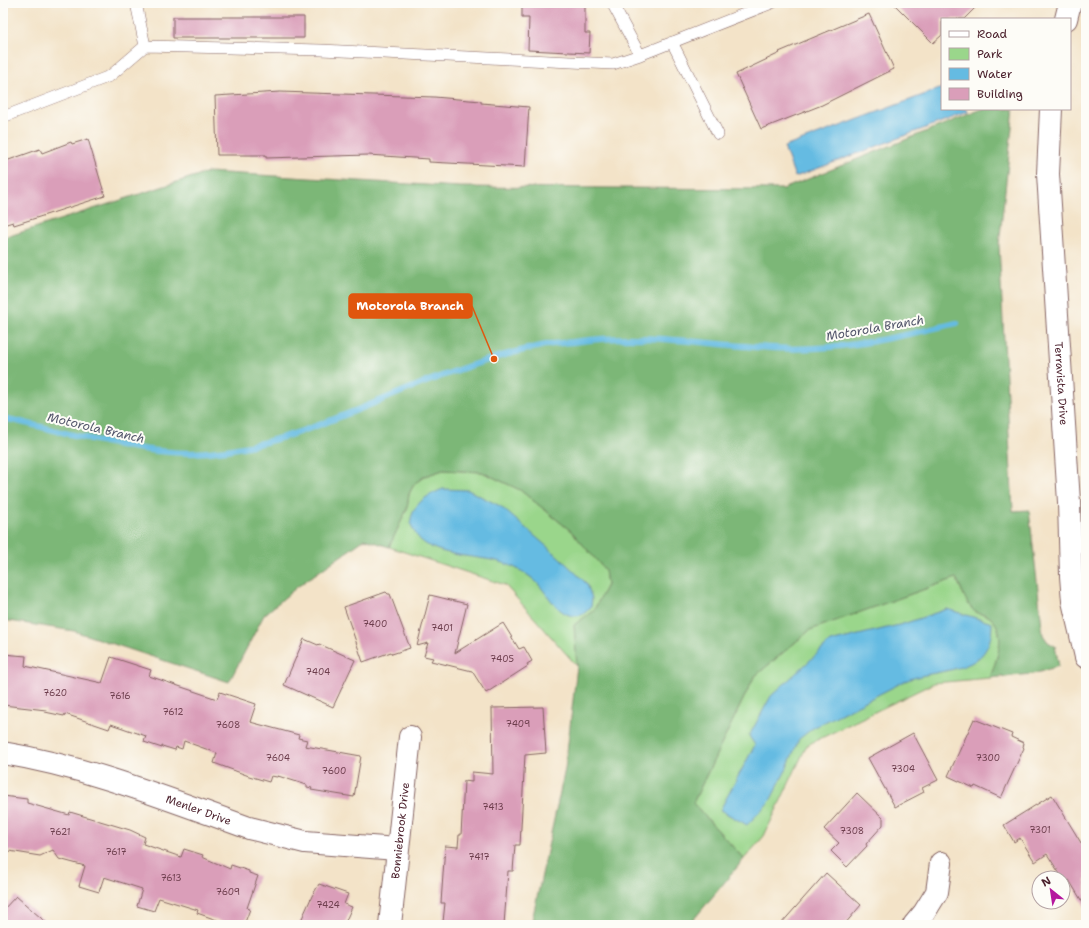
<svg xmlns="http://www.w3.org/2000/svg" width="1089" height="928" font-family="'Shantell Sans',sans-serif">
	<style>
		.green { fill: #9ad68b; stroke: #727a5b }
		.forest { fill: #7bb777; stroke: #626b51 }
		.water { fill: #65bbe2; stroke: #586d86 }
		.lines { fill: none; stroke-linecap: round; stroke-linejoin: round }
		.stream { stroke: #65bbe2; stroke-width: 6 }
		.building { fill: #da9eb9 }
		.service-casing { stroke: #856462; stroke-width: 12 }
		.minor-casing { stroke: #856462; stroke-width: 24 }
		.service { stroke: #fff; stroke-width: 11 }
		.minor { stroke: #fff; stroke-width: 22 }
		.labels { text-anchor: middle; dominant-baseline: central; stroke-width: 4; stroke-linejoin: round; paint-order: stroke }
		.number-label { font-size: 9px; fill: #6e3f4e }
		.street-label { font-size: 11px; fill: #4a1f2b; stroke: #fdfcf7 }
		.water-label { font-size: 12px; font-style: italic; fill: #53566b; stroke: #fdfcf7 }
		.leader { fill: none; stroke: #e0560e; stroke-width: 1.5 }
		.callout-dot { fill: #e0560e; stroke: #fdfcf7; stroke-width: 1.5 }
		.callout { fill: #e0560e; stroke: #e0560e; stroke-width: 1.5 }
		.callout-label { font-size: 12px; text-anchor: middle; font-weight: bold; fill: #fff }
	</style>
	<rect width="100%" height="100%" fill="#fdfcf7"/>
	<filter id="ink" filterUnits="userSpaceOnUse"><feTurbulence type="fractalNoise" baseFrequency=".025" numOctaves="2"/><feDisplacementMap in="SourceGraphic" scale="8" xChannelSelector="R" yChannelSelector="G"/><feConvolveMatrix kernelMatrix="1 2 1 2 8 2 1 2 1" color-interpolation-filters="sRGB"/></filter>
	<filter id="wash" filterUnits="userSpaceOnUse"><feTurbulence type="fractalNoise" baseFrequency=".012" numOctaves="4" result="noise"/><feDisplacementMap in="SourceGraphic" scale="16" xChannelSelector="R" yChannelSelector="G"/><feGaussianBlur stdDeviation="0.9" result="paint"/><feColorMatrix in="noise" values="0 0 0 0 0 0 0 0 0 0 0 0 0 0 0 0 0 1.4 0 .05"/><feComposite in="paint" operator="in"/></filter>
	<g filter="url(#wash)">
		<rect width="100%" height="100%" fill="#f3e3c8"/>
		<path class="green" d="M1086 83V200L1084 146Z
			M443 470 482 472 520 490 571 531 605 570 607 585 594 610 574 625 577 666 505 585 389 547 407 509 409 494 414 484 425 476Z
			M956 578C961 588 966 603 975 611 979 615 987 614 991 618 1008 634 996 660 990 678L934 683 807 745 764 836 744 859 693 803 754 677 810 630Z"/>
		<path class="forest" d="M982 109H1014L999 245 1013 511 1029 510 1043 635 1048 642 1055 646 1059 666 1033 674 990 678C996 660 1008 634 991 618 987 614 979 615 974 611 965 603 962 588 956 578L810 630 754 677 693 803 744 859 689 925H531L565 769 577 666 574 625 594 610 607 585 605 570 571 531 520 490 482 472 443 470 425 476 414 484 409 494 407 509 389 547 365 539 297 587 264 615 229 682 74 631 3 620V238L208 172 460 187 783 189Z"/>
		<path class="water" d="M942 88V109H967L968 112 795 177 784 147Z
			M443 489 468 490 500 506 559 557 587 584 592 598 591 607C588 610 584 614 581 615 559 622 546 589 533 579 526 573 516 568 509 565 482 553 426 561 413 529 411 525 410 523 411 518 416 501 428 495 443 489Z
			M947 609 992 623C992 677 942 666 905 681L813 728 799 739 786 770 770 801 747 825 720 810 755 745 749 736 771 696 830 642 903 624Z"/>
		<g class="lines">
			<path class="stream" d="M3 418C64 431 129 453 191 453 279 451 358 407 439 377 471 365 504 354 537 347 552 343 567 343 581 341 645 332 709 345 773 348 838 352 894 338 957 323"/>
		</g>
		<g id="blocks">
			<path class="building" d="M522 3H585V33H590L589 53 528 50 529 18H522Z
				M893 3H980L964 19H942V35L933 43Z
				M869 14 894 69 822 105 761 129 736 74 780 53 779 52Z
				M173 17H304V38H173Z
				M280 92 434 97 481 101V103L529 107 525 167 429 162V159L368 155 266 158V155H217L215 96Z
				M88 139 105 196 14 225 13 222 3 225V162L40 149 42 153 71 142 72 144Z
				M386 592 388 594H390L410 648 392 654 391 652 363 662 344 607Z
				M430 595 467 604 455 653 503 623 519 649 524 647 532 661 527 664 528 666 486 693 472 671 431 661 433 658 424 656 428 643 417 646Z
				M304 639 318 645 319 644 355 660 333 707 284 685Z
				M3 654 26 656 25 666 102 683 111 657 151 670 149 676 217 699 220 692 256 704 250 722 299 735 298 738 307 740 305 746 361 756 354 797 311 790 312 788 307 787V785L278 776 277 777 271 776 269 782 249 776 214 763 217 753 184 741 182 749 176 747 175 750 162 746V748L144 742 146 736 111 724 109 729 65 714 64 716 45 712 46 710 3 705Z
				M543 707 546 753 525 755 520 845H515L513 871H508L504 925H471L443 922 445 903H441L445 846 458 847 459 835H461L464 781 472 782V772L493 774 492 708Z
				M974 719 1012 734 1011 737 1024 743 1023 747 1024 748 1001 798 975 786 974 788 948 776Z
				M913 733 938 780 922 788 924 792 895 807 868 758Z
				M857 793 883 818V825L866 844 867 846 847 867 831 851 839 843 824 829Z
				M1052 795 1086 851V908L1069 880 1065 882 1047 854 1035 862 1020 838 1014 842 1004 825Z
				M3 796 27 799V803L69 815 70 812 130 830 145 837 143 844 181 857 184 849 203 855 202 857 230 869 231 865 249 871V873L258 876 247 908 250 909 244 925H231L197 913 198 910 159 898 154 911 137 906 142 889 104 877 99 892 79 886 85 866 59 859 53 850 40 856 3 850Z
				M826 873 861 905 844 925H780Z
				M319 884 348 894 344 904 352 907 344 925H299L312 896Z
				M16 896 49 925H3V910Z"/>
		</g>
	</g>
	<g filter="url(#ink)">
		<use href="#blocks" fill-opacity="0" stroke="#856462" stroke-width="1"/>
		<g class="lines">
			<g class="service-casing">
				<path id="service" d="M612 3 640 55 772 3
					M672 42 718 134
					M145 46 321 50 613 64 640 55
					M3 117 110 76 145 46 136 3"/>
			</g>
			<g class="minor-casing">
				<g id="minor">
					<path d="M1066 19 1070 3"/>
					<path id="s1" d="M1051 109 1048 174 1069 502 1071 576 1073 601 1086 657"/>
					<path id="s2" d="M3 753C88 767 168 799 249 828L305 842 397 849"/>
					<path id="s3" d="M390 925 410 737"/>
					<path d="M914 925 924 913 937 892 941 863"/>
				</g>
			</g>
			<use href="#service" class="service"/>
			<use href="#minor" class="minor"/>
		</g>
	</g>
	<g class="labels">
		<g class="number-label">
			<text x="375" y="624">7400</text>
			<text x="442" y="628">7401</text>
			<text x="502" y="659">7405</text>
			<text x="318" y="672">7404</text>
			<text x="55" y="693">7620</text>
			<text x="120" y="696">7616</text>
			<text x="173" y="712">7612</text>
			<text x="518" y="724">7409</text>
			<text x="228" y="725">7608</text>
			<text x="278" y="758">7604</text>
			<text x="988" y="758">7300</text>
			<text x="903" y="769">7304</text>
			<text x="334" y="771">7600</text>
			<text x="493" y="807">7413</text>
			<text x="1040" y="830">7301</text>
			<text x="852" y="831">7308</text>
			<text x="60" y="832">7621</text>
			<text x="116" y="852">7617</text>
			<text x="479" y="857">7417</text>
			<text x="171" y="878">7613</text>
			<text x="228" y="892">7609</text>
			<text x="328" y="905">7424</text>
		</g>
		<g class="street-label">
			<text stroke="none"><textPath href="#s1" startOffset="275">Terravista Drive</textPath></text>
			<text stroke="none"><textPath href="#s2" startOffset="204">Menler Drive</textPath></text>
			<text stroke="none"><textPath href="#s3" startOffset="95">Bonniebrook Drive</textPath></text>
		</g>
		<g class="water-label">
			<text transform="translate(875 328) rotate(-10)">Motorola Branch</text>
			<text transform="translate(96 428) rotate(13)">Motorola Branch</text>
		</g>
	</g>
	<path class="leader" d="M494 359L472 306"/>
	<circle class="callout-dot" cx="494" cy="359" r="4"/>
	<rect class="callout" x="349" y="294" width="123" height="24" rx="4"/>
	<g class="callout-label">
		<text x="410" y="310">Motorola Branch</text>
	</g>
	<rect width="1089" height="928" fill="none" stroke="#fdfcf7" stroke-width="16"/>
	<rect x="941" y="18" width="130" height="92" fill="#fdfcf7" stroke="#b5a4a5"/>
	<rect x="949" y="31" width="20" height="6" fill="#ffffff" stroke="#b5a4a5"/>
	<text x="977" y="38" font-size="12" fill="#4a1f2b">Road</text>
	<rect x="949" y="48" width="20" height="12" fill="#9ad68b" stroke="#b5a4a5"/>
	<text x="977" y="58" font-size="12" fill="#4a1f2b">Park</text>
	<rect x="949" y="68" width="20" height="12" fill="#65bbe2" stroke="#b5a4a5"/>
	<text x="977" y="78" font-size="12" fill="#4a1f2b">Water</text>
	<rect x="949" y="88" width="20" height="12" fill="#da9eb9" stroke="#b5a4a5"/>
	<text x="977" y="98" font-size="12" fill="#4a1f2b">Building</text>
	<g transform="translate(1051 890) rotate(330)"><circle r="19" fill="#fdfcf7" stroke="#b5a4a5"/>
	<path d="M0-3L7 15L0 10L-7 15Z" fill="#b5179e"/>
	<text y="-6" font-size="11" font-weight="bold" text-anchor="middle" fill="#4a1f2b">N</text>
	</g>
</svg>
